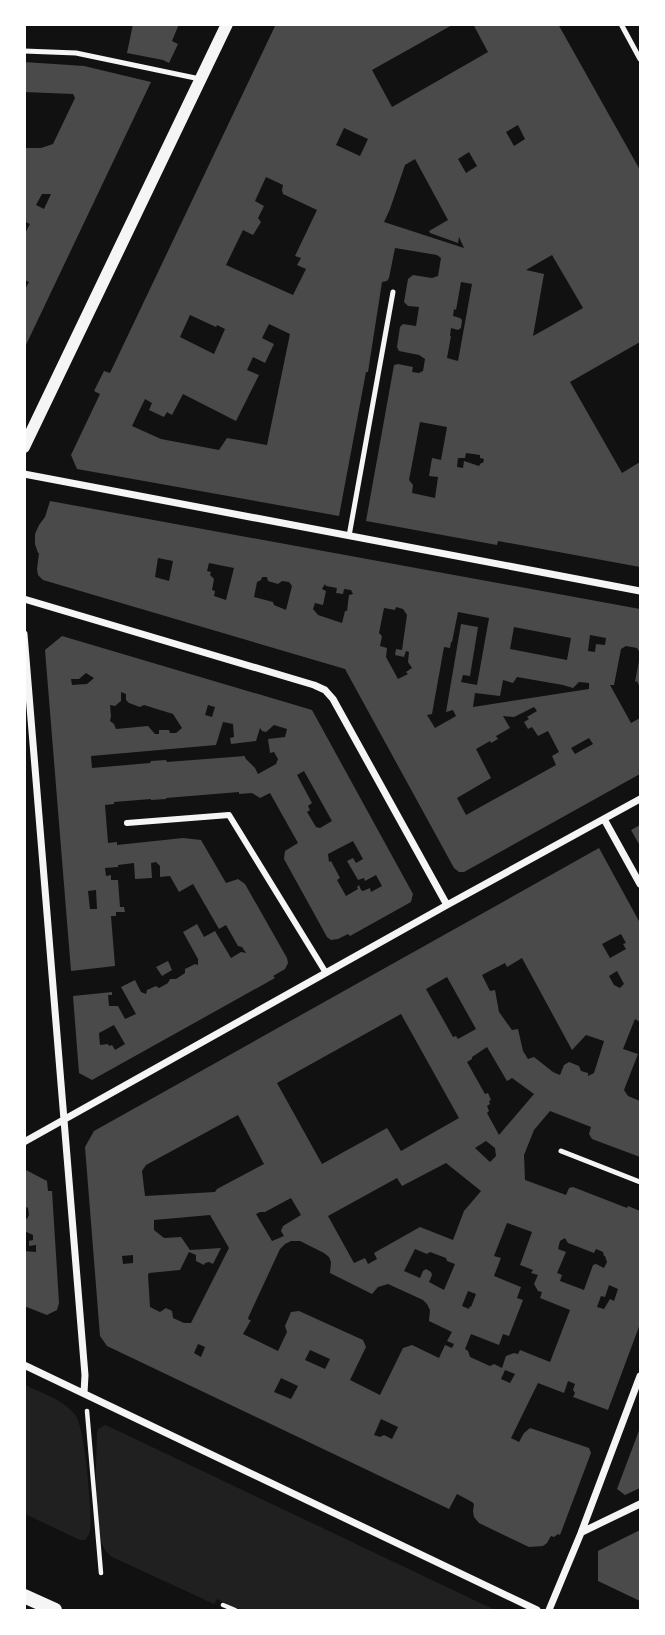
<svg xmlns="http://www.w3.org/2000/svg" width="665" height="1635" font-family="Montserrat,sans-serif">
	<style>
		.green { fill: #202020 }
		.building { fill: #4a4a4a; fill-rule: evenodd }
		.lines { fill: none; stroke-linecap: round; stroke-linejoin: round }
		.path { stroke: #f5f5f5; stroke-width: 4.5 }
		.service { stroke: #f5f5f5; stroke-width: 5 }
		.pedestrian { stroke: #f5f5f5; stroke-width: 6 }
		.minor { stroke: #f5f5f5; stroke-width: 7 }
		.tertiary { stroke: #f5f5f5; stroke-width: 12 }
		.secondary { stroke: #f5f5f5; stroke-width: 14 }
	</style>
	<rect width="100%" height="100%" fill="#111"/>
	<path class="green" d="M25 1385C41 1393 65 1400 76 1416 85 1430 92 1511 90 1530 89 1535 89 1535 85 1540H80L25 1514Z
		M105 1425 110 1427 495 1610H238L217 1599 214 1604 112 1557C107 1553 104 1550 102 1544 94 1515 96 1465 97 1434L98 1429Z"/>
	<path class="building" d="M133 24H179L172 41 178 44 169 63 163 60 127 53Z
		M276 24H454L372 70 392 107 488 52 473 24H558L640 170V342L570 382 622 473 640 462V567L498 541 497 545 366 521 394 365 398 364 413 367 412 372 419 373 423 371 425 359 419 355 399 351 397 347 400 327 403 324 416 326 419 307 408 306 404 302 408 279 413 275 432 278 438 276 441 258 437 255 395 248 389 278 387 281 382 282 368 372H366L339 516 77 469 71 455 100 394 94 391 104 371 110 373ZM518 125 525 139 514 146 506 132ZM344 128 368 139 360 156 336 145ZM469 152 477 166 466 173 458 159ZM415 159 448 220 429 231 430 233 458 243 459 237 464 248 384 222 390 209 405 165ZM266 177 283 185 282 190 283 194 317 210 295 256 301 258 297 265 306 269 293 295 226 265 243 230 253 235 261 222 258 218 264 206 255 201ZM552 255 583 308 533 336 544 274 526 270ZM461 282 472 284 458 361 447 358 451 336H450L451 328 458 330 461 328 462 320 460 318 453 316 454 309 456 310ZM190 315 216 327 217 325 225 329 214 354 180 337ZM269 324 290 334 267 445 227 438 219 450 161 439 132 426 145 399 152 403 149 410 164 417 167 412 172 415 183 394 236 421 259 375 247 370 253 357 265 363 274 344 262 338ZM420 422 447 427 441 460 432 458 429 476 438 477 435 498 412 493 413 485 409 480ZM466 453 480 455V458L484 459 483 463H481L479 466 464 461 463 468 457 467 458 458H465Z
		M24 62 84 66 151 82 24 349V291L29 282 24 280V257L26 254 24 253V235L30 224 24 221V148H41L53 144 75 98 73 94 24 92ZM42 194H51L44 209 36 205Z
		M50 501 640 609V653L637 648 626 646 621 649 614 685H610L631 723 640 718V774L464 872H459L454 868 345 669 43 580 38 575 37 569 39 553H38L35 544V534L39 525 45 517ZM158 558 173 561 169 581 155 577ZM209 563 234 568 226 600 214 596 215 591 212 590 214 579 210 575 211 572 207 571ZM262 577H267L268 581 278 584 282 581 289 582 292 586 286 610 274 605 273 602 254 597 257 582 261 580ZM325 584 326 586 337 588 336 593 343 594 344 589 351 590 353 594 349 595 347 611H345L342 623 318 615 313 609 315 603 323 605 326 591 322 589ZM396 607 403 609 407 615 402 650 396 649 395 655 404 657 406 651 409 652 408 662 412 668 406 672 408 674 398 679 386 657 387 648 380 646 382 636 379 633 384 608 395 610ZM458 612 489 618 477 685 461 682 463 675 470 676 478 627 461 624 446 712 453 710 456 716 435 728 427 715 432 714 444 647 450 648 451 642H452ZM514 627 571 638 567 660 510 649ZM590 635 606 638 605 645 596 644 595 652 588 651ZM517 677 563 685 573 688 579 682 589 683V689L473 707 475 693 500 696 503 680 513 683ZM534 707 537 711 527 717 529 719 524 722 528 729 532 727 538 736 548 731 559 752 552 756 556 765 466 815 457 798 491 778 476 749 490 741 491 743 498 739 496 736 510 728 503 716 514 717ZM589 738 593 744 575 754 571 748Z
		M62 636 312 710 413 894 411 902 350 936 348 934 338 939 331 940 327 937 284 859 285 851 298 843 270 793 260 798 252 793 239 794V792L166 798V799L151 800V799L114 802V804L105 805 108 843 117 842V845L183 838 201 840 226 883 238 879 245 884 287 958 288 963 285 969 273 976 275 978 92 1080 79 1073 73 996 112 992V995H108L109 1006H118L125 1019 136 1014 121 987 135 980 141 992 146 994 147 990 156 986 159 988 168 983 170 979H176L185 973V969L195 964 198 965V959L183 932 197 924 204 937 215 931 231 958 241 952 246 953 242 947 238 946 226 925 219 929 193 884 179 892 170 876 160 877V866L156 862 151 863 152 878 135 879 134 863 118 865V867L105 868 106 876 111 875V880H118L120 907H124L125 912H116V916H111L115 966 71 971 45 650ZM86 673 94 678 87 684 72 685 71 679H79ZM121 692 126 694V700L129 703 140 707 144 705 173 714 182 728 176 733H170L169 730H159V734H155L148 726 116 729 114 724 110 721 111 716 110 705 115 706 121 701ZM208 705 215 707 212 717 205 715ZM223 722 233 724 234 737 230 738 231 744 256 741 260 728 262 731 266 732 274 725 287 729 285 737 268 739 270 753 274 752 278 759 276 764 258 774 255 768 245 758V756L167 762 166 760 151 761 150 763 92 768 91 756 216 745ZM304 771 332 821 320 828 316 827 307 812 310 810 308 806 312 803 297 775ZM353 841 363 859 356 863 353 858 347 861 358 880 364 878 365 881 376 875 382 886 371 892 370 888 363 891 361 890 359 885 357 887 358 889 346 896 337 880 340 878 331 861 329 862 328 854ZM96 890 97 909H90L88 891ZM114 1025 125 1044 115 1050 112 1045 109 1046 108 1044 100 1045 99 1033Z
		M639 661H640V688L637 681 635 682Z
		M640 825V846L631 830Z
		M599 848 640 923V1022L635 1019 623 1049 638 1054 624 1090 628 1096 640 1101V1157L592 1139 589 1134 591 1127 550 1111 534 1130 524 1155 525 1180 566 1195 569 1188 573 1187 627 1208 628 1206 640 1211V1324L608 1410 573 1397 575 1393 573 1390 575 1384 568 1381 564 1393 538 1383 511 1438 519 1442 524 1433 530 1428 589 1448 591 1453 560 1535 558 1534 554 1537 551 1536 547 1543 543 1546 529 1547 479 1523 474 1517 473 1511 474 1504 472 1502 457 1494 449 1509 107 1346 100 1336 85 1147 94 1131ZM621 934 626 943 623 944 626 949 610 958 602 944ZM522 958 572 1050 586 1035 604 1041 594 1073 588 1076V1073L581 1071 579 1066 569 1062 564 1065 560 1075 553 1072 534 1057 528 1059 523 1051 518 1029 512 1030 499 1012 495 990 490 991 482 975 505 963 507 967ZM617 971 624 984 620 988 614 985 609 976ZM447 977 476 1029 458 1039 456 1036 453 1037 426 989ZM401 1014 459 1118 401 1151 387 1128 322 1164 277 1083ZM487 1047 507 1081 512 1078 534 1094 499 1135 487 1113 489 1111 487 1106 490 1104 489 1101 491 1100 488 1093 485 1094 467 1062 472 1059V1057ZM238 1115 264 1164 217 1189 215 1192 145 1196 142 1171 146 1165ZM486 1141 495 1148 496 1156 490 1162 475 1148ZM446 1163 481 1191 464 1211 453 1240 420 1227 374 1253 377 1259 368 1264 365 1258 354 1263 328 1216 397 1178 402 1186ZM291 1198 301 1215 283 1226 281 1231 284 1236 272 1241 256 1214 260 1212H265ZM210 1215 229 1248 191 1323H184L173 1318 172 1311 166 1308 160 1312 150 1307 148 1275 149 1273 180 1270 189 1252 196 1255V1261L204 1265 205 1263 209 1262 213 1264 221 1248 190 1250 181 1237 164 1238 154 1230V1220ZM507 1223 532 1232 520 1265 533 1270 531 1273 538 1275 534 1284 538 1291 542 1292 540 1298 570 1310 550 1362 520 1350 518 1354 514 1353 506 1356 502 1368 494 1364 490 1366 470 1357 468 1351 465 1349 471 1334 499 1345 503 1334 509 1336 523 1300 517 1298 521 1287 494 1276 501 1258 494 1256ZM565 1238 568 1243 594 1253 596 1249 603 1252 604 1256H605L607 1262 604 1268 596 1264 593 1265 584 1290 560 1281 562 1275 557 1273 566 1252 558 1249 560 1241ZM291 1241H300L324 1253 329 1257 331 1262 330 1273 372 1294 378 1287 388 1284 423 1300 427 1304 430 1310 429 1321 452 1332 447 1341 454 1344 452 1348 445 1345 439 1358 412 1345 403 1348 380 1395 350 1380 366 1347 363 1340 299 1311 291 1312 285 1326 287 1332 278 1351 243 1334 251 1320H249L248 1318 280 1249 285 1244ZM415 1249 427 1254 430 1252 446 1258 447 1261 455 1264 444 1290 429 1282 432 1275 431 1272 426 1269 423 1271 420 1278 404 1271ZM133 1255V1263L123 1264 122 1256ZM609 1285 618 1289 614 1301 610 1299 604 1309 597 1307 601 1296 605 1297ZM468 1291 476 1294 471 1307 470 1306 469 1309 462 1306ZM198 1344 205 1347 201 1357 194 1353ZM310 1350 330 1359 325 1369 305 1360ZM505 1370 515 1374 510 1383 501 1379ZM281 1378 298 1386 291 1399 274 1392ZM381 1419 398 1427 392 1439 384 1435 380 1437 374 1435Z
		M168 961 172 970 162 976 156 967Z
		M24 1169 47 1181 48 1191H52L59 1303 57 1310 47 1315 24 1306V1251L36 1252V1245L29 1246V1241L33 1240V1235L24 1231V1217L27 1219 29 1215 28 1208 24 1206Z
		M640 1428V1488L625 1495 617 1489Z
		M640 1530V1601L598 1581V1551Z"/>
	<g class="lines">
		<path class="path" d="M87 1411 101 1573
			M223 1605 235 1610"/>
		<path class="service" d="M621 24 640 59
			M24 51 76 53 200 79
			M349 536 393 292
			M561 1151 640 1182"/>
		<path class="pedestrian" d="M127 823 229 815 326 973"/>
		<path class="minor" d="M24 474 640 591
			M24 599 314 685 325 690 333 699 447 905
			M24 634 85 1375 84 1393
			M604 819 640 884
			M24 1142 447 905 640 799
			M24 1365 537 1610
			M582 1532 640 1504
			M549 1610 581 1533 640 1376"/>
		<path class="tertiary" d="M24 447 227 24"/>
		<path class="secondary" d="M24 1596 55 1610"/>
	</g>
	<rect width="665" height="1635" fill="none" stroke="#ffffff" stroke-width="52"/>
</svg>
